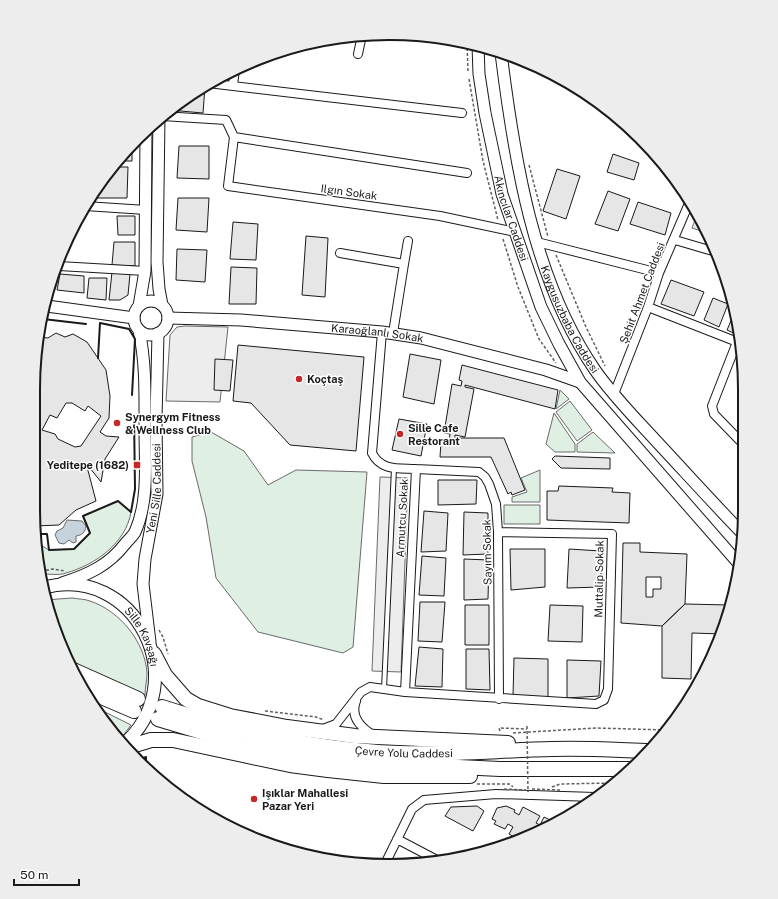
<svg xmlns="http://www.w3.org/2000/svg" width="778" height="899" font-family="'Public Sans',sans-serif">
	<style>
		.green { fill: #e0efe3; stroke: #6a6a6a }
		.parking { fill: #ededed; stroke: #6a6a6a }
		.water { fill: #c6d2dc; stroke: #6a6a6a }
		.building { fill: #e6e6e6; stroke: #1a1a1a; fill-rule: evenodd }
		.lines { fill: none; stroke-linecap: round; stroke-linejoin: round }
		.lane-casing { stroke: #1a1a1a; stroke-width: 6 }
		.street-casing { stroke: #1a1a1a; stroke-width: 10 }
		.secondary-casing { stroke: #1a1a1a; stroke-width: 13 }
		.primary-casing { stroke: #1a1a1a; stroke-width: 14 }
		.highway-casing { stroke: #1a1a1a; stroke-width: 16 }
		.path { stroke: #5f5f5f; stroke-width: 1.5; stroke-dasharray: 3 2; stroke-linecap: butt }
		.lane { stroke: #fff; stroke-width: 4 }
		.street { stroke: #fff; stroke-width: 8 }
		.secondary { stroke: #fff; stroke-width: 11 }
		.primary { stroke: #fff; stroke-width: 12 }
		.highway { stroke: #fff; stroke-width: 14 }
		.path-bridge { stroke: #5f5f5f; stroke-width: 1.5; stroke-dasharray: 3 2; stroke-linecap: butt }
		.wall { stroke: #1a1a1a; stroke-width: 2 }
		.poi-dot { fill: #c62828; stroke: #fff; stroke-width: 1.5 }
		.labels { text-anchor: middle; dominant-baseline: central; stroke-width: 3; stroke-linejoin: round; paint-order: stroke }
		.street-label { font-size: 11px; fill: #1a1a1a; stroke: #fff }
		.poi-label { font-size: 11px; font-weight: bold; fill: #1a1a1a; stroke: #fff; text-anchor: start }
		.rim { fill: none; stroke: #1a1a1a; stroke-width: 2 }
	</style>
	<rect width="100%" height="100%" fill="#fff"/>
	<path class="green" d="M698 212 707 233 692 228Z
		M560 390 569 399 556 409Z
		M570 401 592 430 577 441 556 412Z
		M554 413 575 444V452H555L546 444Z
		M211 432 244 451 268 485 296 470 367 472 353 647 343 653 258 632 216 578 206 517 192 461V437Z
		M593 432 615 453 577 452V444Z
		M540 470V502H512V497L527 492 521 478Z
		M118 501 131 512C126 543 95 565 66 573 59 576 49 573 42 575L37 543 49 550 74 549 90 533 83 516Z
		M504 505H540V524H504Z
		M72 598C78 599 85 599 90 601 120 611 145 642 147 673 147 680 145 688 145 695L68 663 45 600Z
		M97 708 131 725 119 741Z"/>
	<path class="parking" d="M185 326 228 327 220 402 166 401 170 335 177 327Z
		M380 477 408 478 401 672 372 671Z"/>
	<path class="water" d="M67 520 82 521 86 526C85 533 82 535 76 536V542L73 543 69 540 64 544 59 543 55 535 57 531 63 528Z"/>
	<path class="building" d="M202 87H205L203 113 169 110Z
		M132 145V161H117Z
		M179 146H209V179L177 178Z
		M613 154 639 163 634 180 607 172Z
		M112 167H128L127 198H96V189Z
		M557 169 580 176 566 219 543 211Z
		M608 191 630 199 618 231 595 224Z
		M178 198H209L207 232 176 230Z
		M638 202 671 213 665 235 630 224Z
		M117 216H135V235H118Z
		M233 222 258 224 256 260 230 259Z
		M306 236 328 238 325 297 302 295Z
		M114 242H135V266L112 265Z
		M177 249 207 250 205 282 176 280Z
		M231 267 257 268 256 304H229Z
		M112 272 130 274 128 295 120 300H109Z
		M60 274 84 276V293L57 290Z
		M89 278H107L106 300 87 298Z
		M671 280 704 292 694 316 661 304Z
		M713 298 728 304 719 327 704 320Z
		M734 314 738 335 727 330Z
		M56 333 65 337 73 334 87 342 106 370 110 396 109 418 100 432 106 436 119 437 105 459 101 482 86 463 96 501 76 510 59 525 35 526 33 510 36 342 38 337 48 338Z
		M238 345 364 357 356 451 290 445 251 403 233 401Z
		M410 354 441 360 434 404 403 397Z
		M215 359 233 360 230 391 214 390Z
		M462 365 558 390 555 409 465 385V387L474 389 465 437 455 435V438H504L525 490 512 495 511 492 508 494 491 457H440L441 442H449L450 434 444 433 452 384 461 386 462 381 459 380Z
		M66 403H72L85 411 88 406 101 416 81 446 75 447 58 439 55 434 42 430 50 415 57 418Z
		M399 419 427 424 421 456 392 450Z
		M555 456 610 458V469L561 468 552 459Z
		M438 480H477L476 504 438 505Z
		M559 486 613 488 612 492 630 493 629 523 547 520V491H558Z
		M424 511 448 513 446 551 421 552Z
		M464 512 488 513V554L463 555Z
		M623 543H640V552L687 554 685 604 662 626 621 623ZM646 577H661V589H653V597H646Z
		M510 549H545V587L511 590Z
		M569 549 601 551V587L567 588Z
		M422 556 446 558 444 596 419 595Z
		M464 559 489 560 488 599 464 600Z
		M420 602H445L442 642 418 641Z
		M685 604 730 605 722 634 692 633 691 679 662 678V626Z
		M465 605H489V645H465Z
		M550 605 583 606 582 642 548 641Z
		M419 647 443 649 442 687 415 686Z
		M466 649H489L490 690 466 689Z
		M514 658 548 659V697L513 696Z
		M567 660 601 661 599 696 567 698Z
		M477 806 484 811 473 831 445 816 451 807Z
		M506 806 515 810 514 812 519 815 523 807 540 816 536 823 540 825 544 817 556 823 519 840 509 834 513 827 508 824 505 829 494 824 496 821 492 819 497 808Z
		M413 859 421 864 410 865Z"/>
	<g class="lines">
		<g class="lane-casing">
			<path id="lane" d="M384 689 394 468"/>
		</g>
		<g class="street-casing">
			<path id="street" d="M358 54 362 35
				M208 83 462 113
				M233 85 235 70
				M162 116 226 120 234 137 467 173
				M234 137 228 186 440 216 515 232
				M85 206 146 210
				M675 240 716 252
				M537 242 659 273
				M340 253 404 264 393 333
				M404 264 408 241
				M59 266 145 271
				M648 307 740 343
				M382 332 372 453C381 471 398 468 416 469L405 692
				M737 342 712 406 714 414 745 446
				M614 394 648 307 659 273 690 201
				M416 469 479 472 485 477 489 484 496 504 498 532 499 699
				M356 701C350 716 360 727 373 735
				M323 729 336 724 361 692 370 687 405 692 596 704 604 700 608 689 612 534 498 532
				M581 807 587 797
				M397 839 437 860
				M385 864 412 809 424 800 496 794 595 797"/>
		</g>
		<g class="secondary-casing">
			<g id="secondary">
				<path id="s1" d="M478 45 479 74 485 113 502 194 541 307 559 344 580 382 740 565"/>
				<path id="s2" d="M501 53C514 158 533 280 595 370 613 396 636 419 658 443 686 473 714 504 743 534"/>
				<path d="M159 118 157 262 159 289 162 305"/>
				<circle cx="151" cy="318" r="17"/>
				<path d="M47 306 134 318"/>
				<path d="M139 306 145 271 146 130"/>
				<path id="s3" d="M168 318 241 320 382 332 421 338 546 370 580 382"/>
				<path d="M62 583C88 575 109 565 125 544 128 540 133 536 135 532 149 501 145 462 145 430 145 396 146 363 139 330"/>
				<path id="s4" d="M150 642 143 584 145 559 157 494 156 420 158 333"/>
			</g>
		</g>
		<g class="primary-casing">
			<g id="primary">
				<path id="s5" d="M43 588C135 562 196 683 122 746"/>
			</g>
		</g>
		<g class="highway-casing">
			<g id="highway">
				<path d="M154 654 165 675 186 699 198 706 230 716 287 727 355 736 508 743"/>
				<path d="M71 669 138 699"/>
				<path d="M85 690 134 711"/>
				<path id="s6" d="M162 707C238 732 318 750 399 753 450 755 502 750 553 749 585 748 618 750 650 751"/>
				<path d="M158 719 242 744 310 757 355 762 500 769H631"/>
				<path d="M125 748 151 740H173L290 765 328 770 384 776H470"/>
			</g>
		</g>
		<path class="path" d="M467 43 468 71
			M469 79 483 161 498 220
			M529 165 548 237
			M503 239 518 287 539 339 556 363
			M556 255 586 327 605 366
			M41 571 53 569 65 571
			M159 630 163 637 168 654
			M265 711 316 717 324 720
			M500 731 499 728 527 729
			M513 733 596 728 667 730
			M477 784H510L513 787
			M552 787 560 784 613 783"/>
		<use href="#lane" class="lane"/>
		<use href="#street" class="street"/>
		<use href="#secondary" class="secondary"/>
		<use href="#primary" class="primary"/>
		<use href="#highway" class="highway"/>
		<path class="path-bridge" d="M527 726 528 792
			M504 789 526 790
			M532 789 560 790"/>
		<path class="wall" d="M43 319 86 324
			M98 358 100 323 129 329 135 339 132 395
			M36 534H47L49 550 74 549 90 533 83 516 118 501 131 512 135 489 134 415
			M139 760 146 757V767"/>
	</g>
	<g class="poi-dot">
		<circle cx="299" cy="379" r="4"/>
		<circle cx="117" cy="423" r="4"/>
		<circle cx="400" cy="434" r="4"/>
		<rect x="133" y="461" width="8" height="8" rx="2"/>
		<circle cx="254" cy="799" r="4"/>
	</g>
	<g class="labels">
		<g class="street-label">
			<text transform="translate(349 192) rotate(8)">Ilgın Sokak</text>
			<text stroke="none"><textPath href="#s1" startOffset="177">Akıncılar Caddesi</textPath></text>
			<text transform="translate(642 293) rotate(-69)">Şehit Ahmet Caddesi</text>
			<text stroke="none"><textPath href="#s2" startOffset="277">Kaygusuzbaba Caddesi</textPath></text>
			<text stroke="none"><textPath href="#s3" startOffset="210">Karaoğlanlı Sokak</textPath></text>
			<text stroke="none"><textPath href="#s4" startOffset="155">Yeni Sille Caddesi</textPath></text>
			<text transform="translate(402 518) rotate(-87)">Armutcu Sokak</text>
			<text transform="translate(487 552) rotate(-91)">Sayım Sokak</text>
			<text transform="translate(599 579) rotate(-89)">Muttalip Sokak</text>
			<text stroke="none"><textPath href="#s5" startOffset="123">Sille Kavşağı</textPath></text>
			<text stroke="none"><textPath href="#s6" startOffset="247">Çevre Yolu Caddesi</textPath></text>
		</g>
		<g class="poi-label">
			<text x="307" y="379">Koçtaş</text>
			<text x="125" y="417">Synergym Fitness<tspan x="125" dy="13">&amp; Wellness Club</tspan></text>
			<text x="408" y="428">Sille Cafe<tspan x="408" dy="13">Restorant</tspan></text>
			<text x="129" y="465" text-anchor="end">Yeditepe (1682)</text>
			<text x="262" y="793">Işıklar Mahallesi<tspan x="262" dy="13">Pazar Yeri</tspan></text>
		</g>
	</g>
	<path d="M0 0H778V899H0ZM389 40H389A349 349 0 0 1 738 389V510A349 349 0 0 1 389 859H389A349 349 0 0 1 40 510V389A349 349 0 0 1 389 40Z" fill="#ededed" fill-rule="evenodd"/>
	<path class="rim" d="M389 40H389A349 349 0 0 1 738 389V510A349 349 0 0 1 389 859H389A349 349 0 0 1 40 510V389A349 349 0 0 1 389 40Z"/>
	<path d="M14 879v6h65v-6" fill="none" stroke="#1a1a1a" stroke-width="2"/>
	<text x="20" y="879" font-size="12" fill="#1a1a1a" stroke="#ffffff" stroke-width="3" paint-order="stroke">50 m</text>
</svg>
